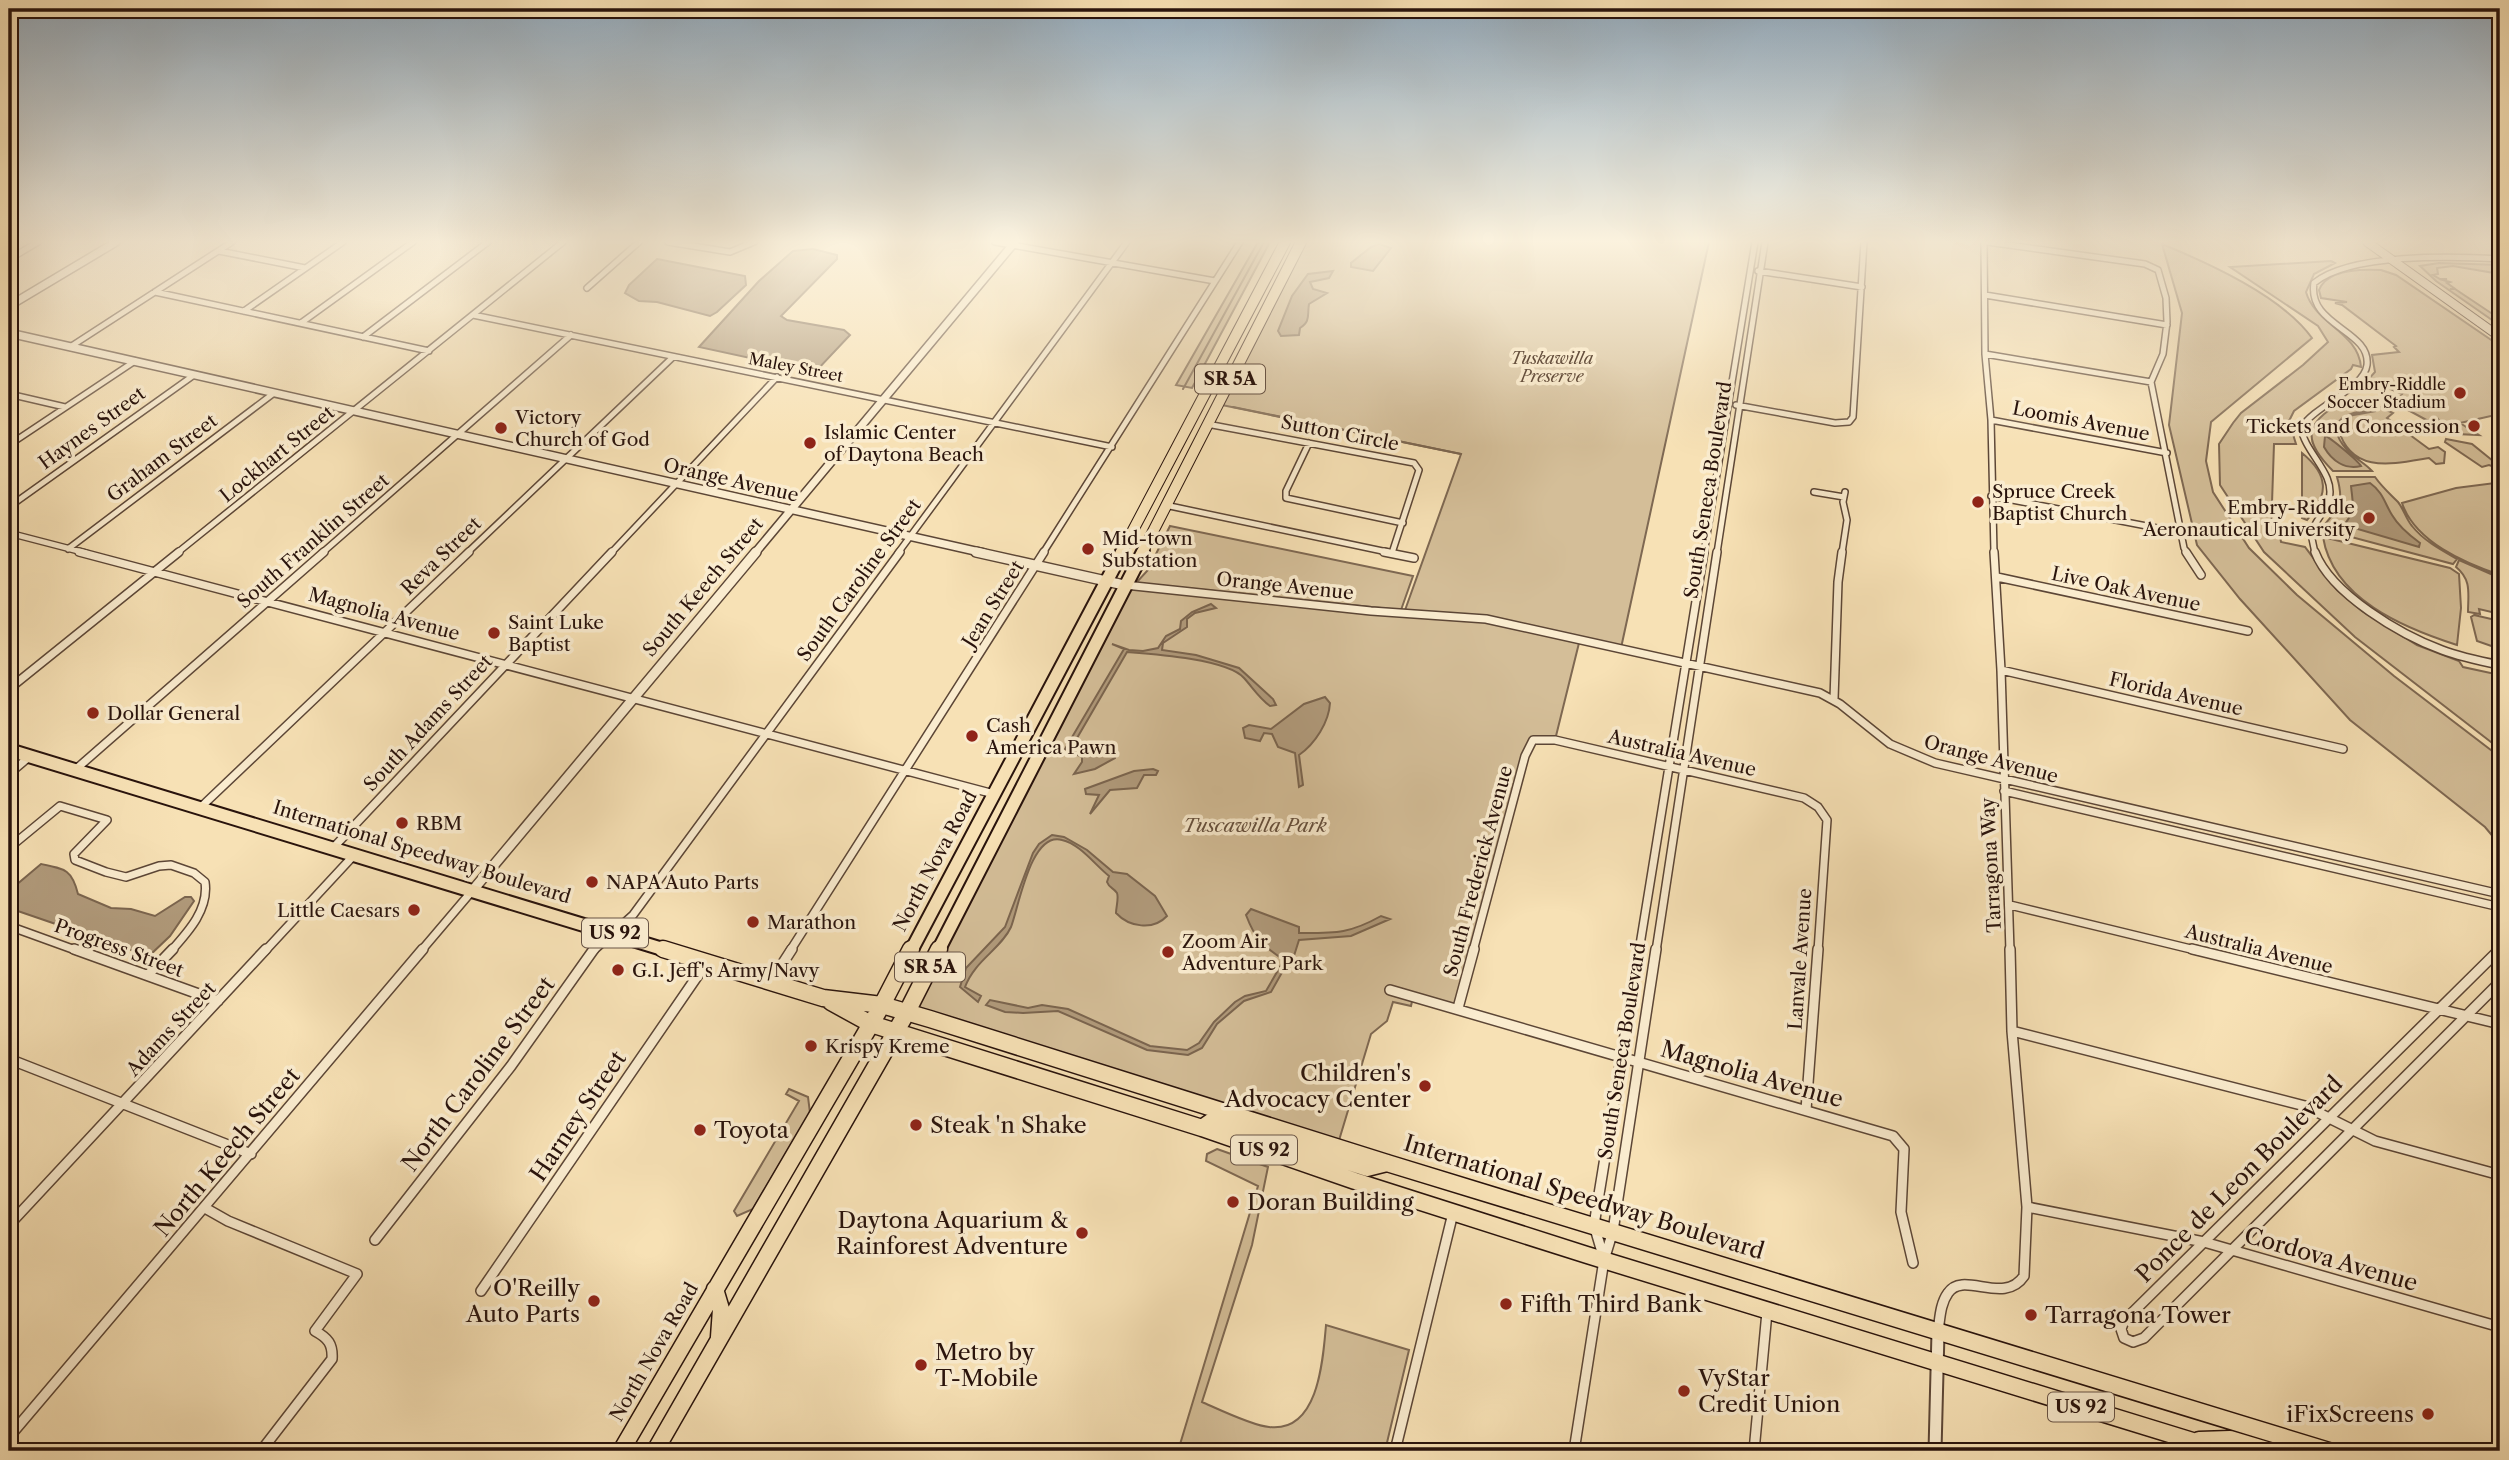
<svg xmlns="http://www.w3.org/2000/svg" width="2509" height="1460" font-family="'Libre Caslon Text',serif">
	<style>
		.green { fill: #d4be98; stroke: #7e6852; stroke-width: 2 }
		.water { fill: #b19b7c; stroke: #7b654f; stroke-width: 2 }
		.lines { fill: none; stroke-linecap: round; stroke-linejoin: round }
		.stream { stroke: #7b654f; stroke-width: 2 }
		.minor-far2-casing { stroke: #5c4636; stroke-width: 8 }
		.minor-far1-casing { stroke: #5c4636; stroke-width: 10 }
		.minor-casing { stroke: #5c4636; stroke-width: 12 }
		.tertiary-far2-casing { stroke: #5c4636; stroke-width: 10 }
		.tertiary-far1-casing { stroke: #5c4636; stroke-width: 12 }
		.tertiary-casing { stroke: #5c4636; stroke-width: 15 }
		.secondary-casing { stroke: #29130c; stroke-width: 10 }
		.primary-far2-casing { stroke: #29130c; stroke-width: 12 }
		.primary-far1-casing { stroke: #29130c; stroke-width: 16 }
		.primary-casing { stroke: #29130c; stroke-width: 19 }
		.minor-far2 { stroke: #faeccf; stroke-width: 5 }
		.minor-far1 { stroke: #faeccf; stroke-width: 7 }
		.minor { stroke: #faeccf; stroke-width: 9 }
		.tertiary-far2 { stroke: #faeccf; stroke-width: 7 }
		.tertiary-far1 { stroke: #faeccf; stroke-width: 9 }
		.tertiary { stroke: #faeccf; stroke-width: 11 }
		.secondary { stroke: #faeccf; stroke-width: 8 }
		.primary-far2 { stroke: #f7e1b5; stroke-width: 10 }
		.primary-far1 { stroke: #f7e1b5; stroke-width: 12 }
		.primary { stroke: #f7e1b5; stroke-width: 16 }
		.poi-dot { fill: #8f2418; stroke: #faeccf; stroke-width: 2.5 }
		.labels { text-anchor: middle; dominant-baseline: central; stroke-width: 7; stroke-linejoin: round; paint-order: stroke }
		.far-park-label { font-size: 16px; font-style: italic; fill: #654f3d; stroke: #faeccf }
		.far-street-label { font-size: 16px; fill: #29130c; stroke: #faeccf }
		.far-poi-label { font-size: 16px; fill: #29130c; stroke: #faeccf; text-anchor: end }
		.shield { fill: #faeccf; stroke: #685446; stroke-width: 2 }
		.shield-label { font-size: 18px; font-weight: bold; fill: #29130c }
		.poi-label { font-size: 19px; fill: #29130c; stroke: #faeccf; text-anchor: start }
		.street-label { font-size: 19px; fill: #29130c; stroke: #faeccf }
		.park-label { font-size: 19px; font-style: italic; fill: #654f3d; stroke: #faeccf }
		.near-poi-label { font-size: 23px; fill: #29130c; stroke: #faeccf; text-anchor: start }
		.near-street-label { font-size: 23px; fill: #29130c; stroke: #faeccf }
	</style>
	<rect width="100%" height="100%" fill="#f7e1b5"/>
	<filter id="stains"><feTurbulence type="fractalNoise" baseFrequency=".00286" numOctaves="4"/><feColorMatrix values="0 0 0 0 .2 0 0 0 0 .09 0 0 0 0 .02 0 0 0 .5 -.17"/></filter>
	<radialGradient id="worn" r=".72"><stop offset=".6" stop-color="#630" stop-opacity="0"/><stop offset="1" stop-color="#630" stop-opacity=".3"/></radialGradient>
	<path class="green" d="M1258 242H1270L1192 388 1176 385Z
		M1300 242H1709L1621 648 1580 639 1555 740H1533L1458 1008 1413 997 1411 1006 1393 1002 1387 1021 1371 1034 1337 1147 907 1012 1124 585 1404 613 1461 454 1217 404Z
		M2162 244C2208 263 2282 296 2312 338L2211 422 2206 461 2213 492 2249 548 2297 595 2394 676 2500 757V845L2485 827 2350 720 2240 599 2197 545 2169 425 2182 313Z
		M2331 261 2335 263 2314 274 2306 292C2315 324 2358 332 2361 367L2353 365 2351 369 2294 411 2287 425 2291 428 2296 444H2274L2271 533 2280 536 2281 542 2305 547 2337 590 2362 611 2417 645 2459 661 2463 667 2500 675V749L2355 637 2264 552 2220 485 2219 444 2233 423 2241 413 2303 365 2328 342 2318 326 2230 267Z
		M2439 263 2500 265V274L2453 266 2437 268 2438 274 2433 275 2440 279H2447L2443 280 2450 282 2447 283 2454 288 2450 289H2455L2500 319 2492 320 2436 281 2420 266Z
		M2381 270 2396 275 2500 346V414L2460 423 2479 435 2456 434 2437 429 2440 422 2438 419 2432 423 2393 402 2404 400 2400 397 2402 394 2372 381H2367L2375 372 2372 355 2399 352 2394 347 2396 346 2342 305 2335 303 2347 302 2321 298 2319 290C2327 269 2362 269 2381 270Z
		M2348 398 2363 399 2393 413 2387 418 2429 449 2438 447 2445 452 2444 463 2436 464 2429 458C2393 464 2351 475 2338 428L2348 416 2376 411C2349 410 2321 420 2347 450 2354 458 2365 463 2372 471H2333C2297 435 2309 421 2348 398Z
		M2446 439 2472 444 2498 465 2497 468 2489 465 2482 467 2445 442Z
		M2302 453C2329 475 2329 495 2307 520L2302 518Z
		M2337 477H2375C2382 487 2389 493 2398 502 2403 508 2406 519 2412 526 2424 541 2441 550 2457 559L2453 564 2321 529C2338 508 2345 505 2337 477Z
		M2495 483 2500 485V575C2465 563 2415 542 2402 503L2456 488Z
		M1170 526 1413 576 1401 610 1136 583 1148 570Z
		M2323 537 2450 568 2459 574 2461 608 2457 645C2404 628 2333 599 2323 537Z
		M2459 560 2500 578V614L2479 609 2480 614 2468 612C2468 594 2472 580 2456 567Z
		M2474 615 2500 621V649L2477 641 2471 617Z
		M789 1089 808 1097 810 1113 753 1209 737 1216 734 1211 799 1101 786 1094Z
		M1217 1149 1268 1167 1252 1245 1202 1402C1218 1409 1253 1426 1269 1427 1319 1433 1323 1359 1326 1325L1409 1350 1385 1451H1178L1258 1186 1206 1161 1207 1154Z"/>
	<path class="water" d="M1379 244 1391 248 1373 271 1351 267V263L1371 247Z
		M813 249 837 255V259L781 316 787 320 844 330 850 335 819 368 811 371 699 347 759 281 793 251Z
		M657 259 745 276 746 285 717 312 710 316 657 302 639 301 625 293 629 285Z
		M1333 271 1329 278 1310 282 1313 289 1327 293 1309 304C1307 315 1311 321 1300 328L1299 335 1281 336 1278 331 1292 296 1308 274Z
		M2325 436C2330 437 2358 461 2361 466 2345 470 2332 461 2324 447Z
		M2370 483C2383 492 2385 504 2392 515 2399 527 2409 535 2420 543L2419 547 2344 525C2356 510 2353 506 2351 486Z
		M1211 604 1216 608 1195 613 1187 619V627L1163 643 1162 650 1196 655 1239 668 1273 699 1276 705 1270 706C1259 698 1253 688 1244 678 1227 659 1153 654 1127 652L1073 745C1084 753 1092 752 1103 743L1108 745 1116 754 1115 758 1095 769 1074 774 1082 762V757L1065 749 1124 649 1112 644 1129 650 1143 651 1158 648 1166 636 1180 629 1181 621 1192 612Z
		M1325 697 1330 703C1329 722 1315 744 1299 755L1303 785 1299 787 1295 753 1278 747 1272 734 1264 733 1260 741 1245 738 1243 728 1249 725 1271 729 1304 704Z
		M1153 769 1158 771 1156 775H1144L1137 788 1110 790 1090 814 1099 795 1086 794 1085 789 1134 771Z
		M1052 835 1064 837 1087 850 1113 872 1127 874 1155 896 1167 916C1153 931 1129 927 1116 913 1116 907 1119 898 1117 893 1114 888 1109 888 1107 882L1109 876C1095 865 1080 844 1062 840 1031 831 1019 906 1011 927 1001 949 975 960 965 987L981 996 978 1002 960 987 966 968 1005 927 1033 853 1039 844Z
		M41 864C66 869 72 870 78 894L111 908 131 909 155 916 185 897H191L194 901 170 936 149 956 9 908V891Z
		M1251 909 1299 927V933C1335 933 1349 934 1381 916L1390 919 1351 936 1299 940 1293 959 1289 960 1271 992 1244 1001 1217 1024 1202 1048 1188 1055 1147 1050 1058 1011 1023 1013 1005 1012 986 1005 990 1000 1028 1008 1042 1005 1068 1009 1150 1046 1187 1050 1199 1043 1214 1022 1235 1002 1245 996 1266 991 1284 960C1262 945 1256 941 1246 915Z"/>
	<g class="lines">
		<path class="stream" d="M1183 389 1264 242
			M1233 407 1461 454"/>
		<g class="minor-far2-casing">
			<path id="minor-far2" d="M668 242 730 252 754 242
				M995 242 1215 281
				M1984 242 1985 354 1991 420 1994 553
				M1987 242 2145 264 2158 270 2166 298 2167 322 2163 354 2151 382 2184 548 2187 553
				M219 251 305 268
				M18 254 38 242
				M9 268 14 264
				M1758 271 1862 287
				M587 288 639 242
				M155 292 429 351
				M1985 295 2167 325
				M244 311 343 242
				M473 315 1112 447
				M301 323 413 242
				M363 337 488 242
				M70 347 232 242
				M1985 354 2151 382
				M9 394 65 407
				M1736 405 1835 423 1849 422 1853 417 1864 242
				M1991 420 2167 453
				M1207 424 1414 463 1419 470 1392 553
				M1309 443 1286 491V498L1403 523
				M9 445 135 361
				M1814 492 1844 497
				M1991 496 2183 533
				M1165 505 1392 553
				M9 507 194 375
				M9 533 86 553
				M68 549 274 393
				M177 553 563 242
				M322 553 571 335
				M467 553 673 357
				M611 553 777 377
				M898 553 1127 242
				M1043 553 1240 242
				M1704 553 1755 242
				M1717 553 1765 242
				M1842 553 1847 520 1843 502 1845 492
				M2315 553 2311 534C2314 521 2326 512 2329 499 2336 474 2305 453 2301 428 2315 405 2364 389 2367 365 2371 330 2307 326 2314 283 2350 253 2454 256 2500 259"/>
		</g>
		<g class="minor-far1-casing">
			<path id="minor-far1" d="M79 552 994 794
				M1384 552 1414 558
				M1994 552 2001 670 2010 951
				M2186 552 2201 575
				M2315 552C2331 594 2401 635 2442 650 2460 657 2480 661 2500 665
				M1997 577 2248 631
				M1125 585 1371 611 1486 619 1820 693 1840 704 1890 744 1935 763 2500 894
				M2001 670 2343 749
				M9 689 179 552
				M1834 699 1838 582 1842 552
				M75 770 324 552
				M9 774 29 757
				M2004 791 2500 907
				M201 807 469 552
				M334 847 612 552
				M9 848 60 806 107 820 74 854 75 860 106 872 126 877 159 866 171 865 194 873 205 882C209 909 189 931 171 951
				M2010 905 2199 951
				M9 926 78 951
				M265 951 355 854
				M421 951 472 891
				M593 951 633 915 900 552
				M790 951 1044 552
				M1473 951 1525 756 1533 740H1555L1804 798 1818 807 1827 820 1818 951
				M1639 951 1704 552
				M1656 951 1717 552
				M2498 951 2500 949"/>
		</g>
		<g class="minor-casing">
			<path id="minor" d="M74 949 218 1001
				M2192 949 2500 1024
				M2500 949 2124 1321 2121 1329 2124 1338 2133 1342 2144 1338 2500 982
				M148 975 173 949
				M772 980 792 949
				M1390 990 1893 1136 1904 1149 1901 1212 1913 1263
				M1458 1008 1474 949
				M2012 1031 2305 1106 2375 1141 2500 1175
				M9 1059 251 1154
				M1806 1110 1818 949
				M2027 1207 2204 1242 2500 1327
				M205 1208 228 1221 357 1274 315 1331C328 1338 333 1344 332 1359L261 1451
				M9 1225 266 949
				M375 1240 511 1066 594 949
				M1604 1259 1594 1225 1639 949
				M481 1291 707 962
				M1938 1331C1940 1319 1940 1304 1948 1293 1963 1270 2004 1306 2024 1276L2027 1207 2012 1031 2010 949
				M9 1437 423 949
				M1395 1451 1453 1213
				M1574 1451 1604 1260 1613 1231 1656 949
				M1754 1451 1767 1312"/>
		</g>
		<g class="tertiary-far2-casing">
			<path id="tertiary-far2" d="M9 306 116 242
				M9 333 984 553
				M755 553 1015 242"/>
		</g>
		<g class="tertiary-far1-casing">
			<path id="tertiary-far1" d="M976 552 1124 585
				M473 890 756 552"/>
		</g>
		<g class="tertiary-casing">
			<path id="tertiary" d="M1935 1451 1938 1332"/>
		</g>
		<g class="secondary-casing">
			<path id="secondary" d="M2367 242 2500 337"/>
		</g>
		<g class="primary-far2-casing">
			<path id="primary-far2" d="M1121 553 1285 242
				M1142 553 1301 242"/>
		</g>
		<g class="primary-far1-casing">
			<path id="primary-far1" d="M9 750 669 951
				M911 951 1122 552
				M938 951 1143 552"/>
		</g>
		<g class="primary-casing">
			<path id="primary" d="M663 949 823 998 882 1005 930 1019 1387 1163 2329 1451
				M831 1002 871 1024 1202 1128 1355 1181 1587 1255 2225 1451
				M1202 1128 1212 1121 1226 1122 1367 1168 1387 1163
				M715 1289 721 1309 719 1337
				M2199 1440 2230 1439 2270 1451
				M621 1451 882 1005 911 949
				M655 1451 907 1012 939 949"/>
		</g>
		<use href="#minor-far2" class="minor-far2"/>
		<use href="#minor-far1" class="minor-far1"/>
		<use href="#minor" class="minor"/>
		<use href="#tertiary-far2" class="tertiary-far2"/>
		<use href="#tertiary-far1" class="tertiary-far1"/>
		<use href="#tertiary" class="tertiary"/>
		<use href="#secondary" class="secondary"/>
		<use href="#primary-far2" class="primary-far2"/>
		<use href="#primary-far1" class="primary-far1"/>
		<use href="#primary" class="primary"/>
	</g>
	<linearGradient id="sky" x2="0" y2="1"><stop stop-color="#92aabd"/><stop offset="0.54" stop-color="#fbf2de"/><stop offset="1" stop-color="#fbf2de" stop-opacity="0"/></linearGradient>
	<rect width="2509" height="447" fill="url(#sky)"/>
	<g class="poi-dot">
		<circle cx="2460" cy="393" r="7"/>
		<circle cx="2474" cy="426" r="7"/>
		<circle cx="501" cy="428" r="7"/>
		<circle cx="810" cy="443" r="7"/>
		<circle cx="1978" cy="502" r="7"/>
		<circle cx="2369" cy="518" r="7"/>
		<circle cx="1088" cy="549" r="7"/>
		<circle cx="494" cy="633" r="7"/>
		<circle cx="93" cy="713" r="7"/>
		<circle cx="972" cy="736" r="7"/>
		<circle cx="402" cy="823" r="7"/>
		<circle cx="592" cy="882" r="7"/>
		<circle cx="414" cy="910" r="7"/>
		<circle cx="753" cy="922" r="7"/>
		<circle cx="1168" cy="952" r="7"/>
		<circle cx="618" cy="970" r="7"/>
		<circle cx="811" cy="1046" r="7"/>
		<circle cx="1425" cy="1086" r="7"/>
		<circle cx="916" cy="1125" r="7"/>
		<circle cx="700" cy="1130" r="7"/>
		<circle cx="1233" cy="1202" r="7"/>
		<circle cx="1082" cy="1233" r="7"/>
		<circle cx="594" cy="1301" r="7"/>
		<circle cx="1506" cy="1304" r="7"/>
		<circle cx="2031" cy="1315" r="7"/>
		<circle cx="921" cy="1365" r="7"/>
		<circle cx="1684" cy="1391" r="7"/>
		<circle cx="2428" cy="1414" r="7"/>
	</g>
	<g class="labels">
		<g class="far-park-label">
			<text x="1552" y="358">Tuskawilla<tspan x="1552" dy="18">Preserve</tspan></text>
		</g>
		<g class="far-street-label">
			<text transform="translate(796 367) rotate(11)">Maley Street</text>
		</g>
		<g class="far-poi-label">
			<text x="2446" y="384">Embry-Riddle<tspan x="2446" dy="18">Soccer Stadium</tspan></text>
		</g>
		<g class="shield">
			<rect x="1195" y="364.5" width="70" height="29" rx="5"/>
			<rect x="582" y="918.5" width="66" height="29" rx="5"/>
			<rect x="895" y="952.5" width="70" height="29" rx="5"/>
			<rect x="1231" y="1135.5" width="66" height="29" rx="5"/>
			<rect x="2048" y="1392.5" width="66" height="29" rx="5"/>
		</g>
		<g class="shield-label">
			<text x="1230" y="379">SR 5A</text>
			<text x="615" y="933">US 92</text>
			<text x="930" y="967">SR 5A</text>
			<text x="1264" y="1150">US 92</text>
			<text x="2081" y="1407">US 92</text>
		</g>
		<g class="poi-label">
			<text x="515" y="417">Victory<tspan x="515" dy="22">Church of God</tspan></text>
			<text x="2460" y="426" text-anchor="end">Tickets and Concession</text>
			<text x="824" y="432">Islamic Center<tspan x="824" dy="22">of Daytona Beach</tspan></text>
			<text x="1992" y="491">Spruce Creek<tspan x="1992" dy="22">Baptist Church</tspan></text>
			<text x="2355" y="507" text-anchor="end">Embry-Riddle<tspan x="2355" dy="22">Aeronautical University</tspan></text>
			<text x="1102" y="538">Mid-town<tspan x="1102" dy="22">Substation</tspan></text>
			<text x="508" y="622">Saint Luke<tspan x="508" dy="22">Baptist</tspan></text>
			<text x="107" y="713">Dollar General</text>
			<text x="986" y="725">Cash<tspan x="986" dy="22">America Pawn</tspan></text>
			<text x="416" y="823">RBM</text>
			<text x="606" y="882">NAPA Auto Parts</text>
			<text x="400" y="910" text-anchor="end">Little Caesars</text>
			<text x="767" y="922">Marathon</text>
			<text x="1182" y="941">Zoom Air<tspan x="1182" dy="22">Adventure Park</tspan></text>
			<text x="632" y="970">G.I. Jeff's Army/Navy</text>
			<text x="825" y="1046">Krispy Kreme</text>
		</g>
		<g class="street-label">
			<text transform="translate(2081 421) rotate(11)">Loomis Avenue</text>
			<text transform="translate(92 428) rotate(-36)">Haynes Street</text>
			<text transform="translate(1340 433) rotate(11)">Sutton Circle</text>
			<text transform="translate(277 454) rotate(-39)">Lockhart Street</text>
			<text transform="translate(162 458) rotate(-37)">Graham Street</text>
			<text transform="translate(731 480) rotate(13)">Orange Avenue</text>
			<text transform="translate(1708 490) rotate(-81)">South Seneca Boulevard</text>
			<text transform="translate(313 541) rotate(-41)">South Franklin Street</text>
			<text transform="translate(441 556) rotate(-44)">Reva Street</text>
			<text transform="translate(859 580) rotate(-54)">South Caroline Street</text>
			<text transform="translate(1285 586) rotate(6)">Orange Avenue</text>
			<text transform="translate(703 587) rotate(-50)">South Keech Street</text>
			<text transform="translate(2126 589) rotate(12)">Live Oak Avenue</text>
			<text transform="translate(993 604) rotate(-58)">Jean Street</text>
			<text transform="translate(384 614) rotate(15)">Magnolia Avenue</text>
			<text transform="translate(2176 694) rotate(13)">Florida Avenue</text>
			<text transform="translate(428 723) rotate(-47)">South Adams Street</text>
			<text transform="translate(1682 753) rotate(13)">Australia Avenue</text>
			<text transform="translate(1991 759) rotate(15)">Orange Avenue</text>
			<text transform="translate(422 852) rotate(17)">International Speedway Boulevard</text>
			<text transform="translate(935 861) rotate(-62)">North Nova Road</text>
			<text transform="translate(1991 865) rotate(-93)">Tarragona Way</text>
			<text transform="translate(1478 871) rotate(-75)">South Frederick Avenue</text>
			<text transform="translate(119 948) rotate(20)">Progress Street</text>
			<text transform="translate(2259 949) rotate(14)">Australia Avenue</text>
			<text transform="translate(1800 959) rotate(-86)">Lanvale Avenue</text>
			<text transform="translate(171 1029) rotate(-47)">Adams Street</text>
			<text transform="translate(1622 1051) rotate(-81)">South Seneca Boulevard</text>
			<text transform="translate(654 1352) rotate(-60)">North Nova Road</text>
		</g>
		<g class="park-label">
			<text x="1255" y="825">Tuscawilla Park</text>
		</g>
		<g class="near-poi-label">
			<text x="1411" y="1073" text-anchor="end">Children's<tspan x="1411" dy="26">Advocacy Center</tspan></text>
			<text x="930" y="1125">Steak 'n Shake</text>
			<text x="714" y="1130">Toyota</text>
			<text x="1247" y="1202">Doran Building</text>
			<text x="1068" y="1220" text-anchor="end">Daytona Aquarium &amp;<tspan x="1068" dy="26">Rainforest Adventure</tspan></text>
			<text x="580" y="1288" text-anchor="end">O'Reilly<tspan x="580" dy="26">Auto Parts</tspan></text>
			<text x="1520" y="1304">Fifth Third Bank</text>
			<text x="2045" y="1315">Tarragona Tower</text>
			<text x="935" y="1352">Metro by<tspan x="935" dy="26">T-Mobile</tspan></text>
			<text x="1698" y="1378">VyStar<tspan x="1698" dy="26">Credit Union</tspan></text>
			<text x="2414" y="1414" text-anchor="end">iFixScreens</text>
		</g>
		<g class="near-street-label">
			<text transform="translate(478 1074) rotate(-53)">North Caroline Street</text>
			<text transform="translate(1752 1074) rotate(16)">Magnolia Avenue</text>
			<text transform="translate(578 1116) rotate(-56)">Harney Street</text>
			<text transform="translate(227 1152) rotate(-50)">North Keech Street</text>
			<text transform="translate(2239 1179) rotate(-45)">Ponce de Leon Boulevard</text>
			<text transform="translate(1584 1197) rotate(17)">International Speedway Boulevard</text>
			<text transform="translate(2331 1259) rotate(16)">Cordova Avenue</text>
		</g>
	</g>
	<rect width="2509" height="1460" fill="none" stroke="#f7e1b5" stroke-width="35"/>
	<rect x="10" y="10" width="2488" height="1439" fill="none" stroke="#29130c" stroke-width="3.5"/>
	<rect x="18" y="18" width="2474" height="1425" fill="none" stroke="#29130c" stroke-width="2"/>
	<rect width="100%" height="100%" filter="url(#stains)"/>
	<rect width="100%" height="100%" fill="url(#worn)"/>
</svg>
